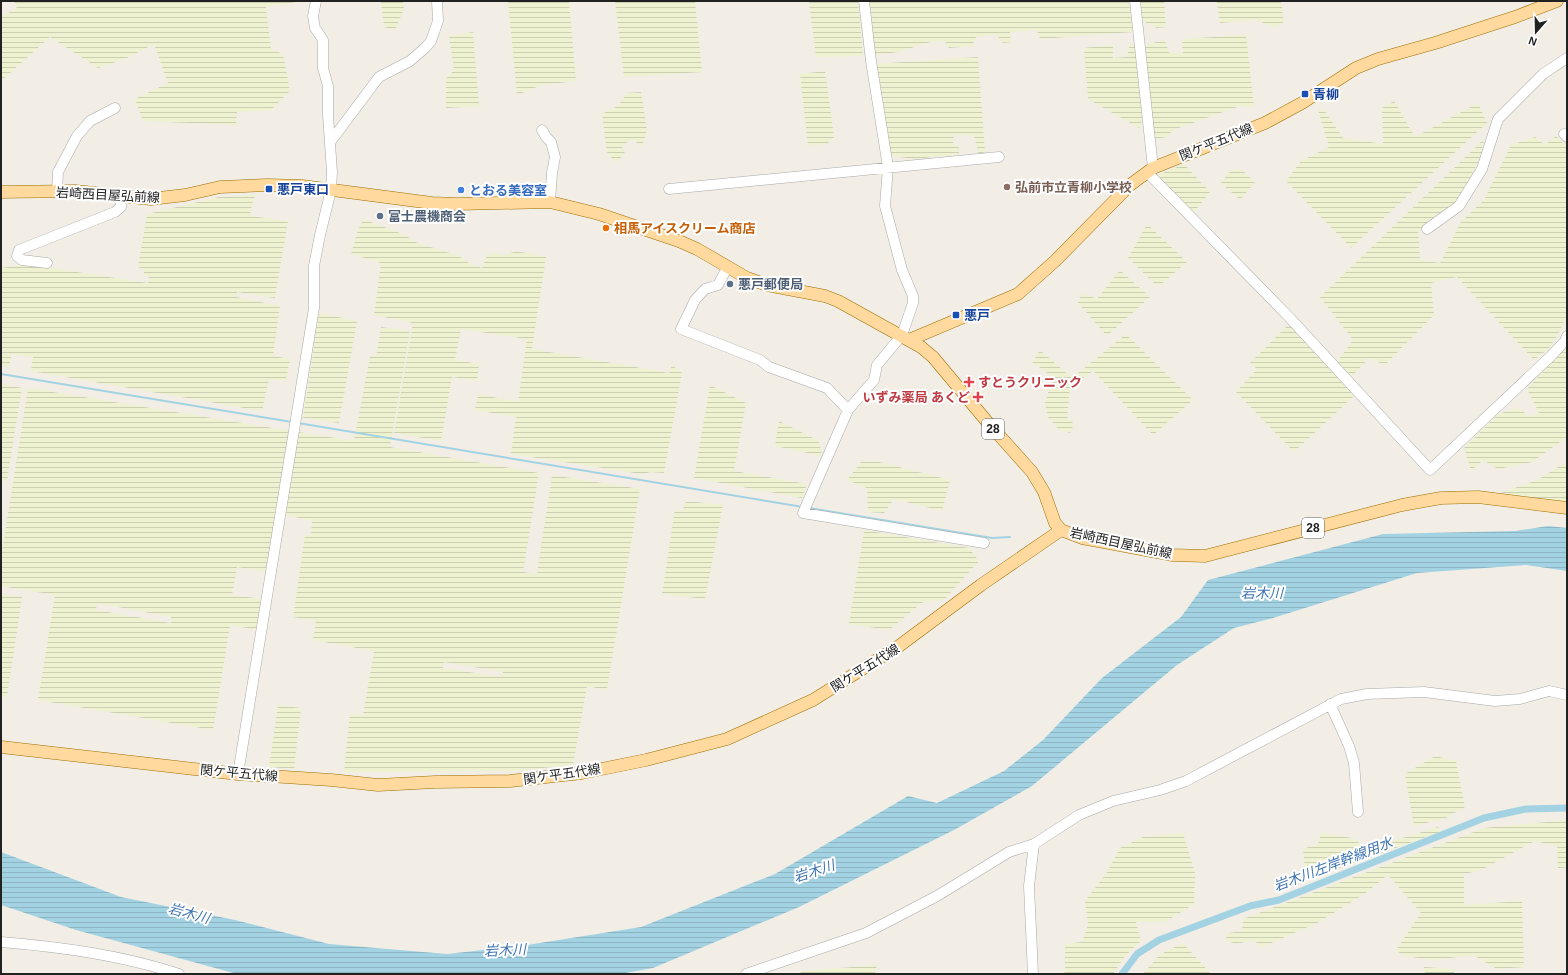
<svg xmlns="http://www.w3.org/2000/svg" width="1568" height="975" font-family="Arial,'Noto Sans JP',sans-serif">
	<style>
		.farmland { fill: url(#farmland-rules); fill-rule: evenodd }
		.water { fill: url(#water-rules) }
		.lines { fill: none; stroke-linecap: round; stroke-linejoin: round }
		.stream { stroke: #a3d2e3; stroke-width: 2 }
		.canal { stroke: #a3d2e3; stroke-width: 7 }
		.minor-casing { stroke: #a8a8a8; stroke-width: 11 }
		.major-casing { stroke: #9d6f00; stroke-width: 13 }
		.minor { stroke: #fff; stroke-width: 10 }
		.major { stroke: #ffd99e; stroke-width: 12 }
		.transit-dot { fill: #1a4fb4; stroke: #fff; stroke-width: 1.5 }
		.education-dot { fill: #8d6e63; stroke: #fff; stroke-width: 1.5 }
		.shop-dot { fill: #3f7fe0; stroke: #fff; stroke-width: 1.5 }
		.service-dot { fill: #5c6f8a; stroke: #fff; stroke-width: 1.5 }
		.food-dot { fill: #e8710a; stroke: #fff; stroke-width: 1.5 }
		.health-dot { fill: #e0444e; stroke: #fff; stroke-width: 1.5 }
		.labels { text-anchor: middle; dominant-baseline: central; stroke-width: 4; stroke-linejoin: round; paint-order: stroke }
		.shield { fill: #fff; stroke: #646464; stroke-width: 1 }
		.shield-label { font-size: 12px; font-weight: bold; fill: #212121 }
		.transit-label { font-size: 13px; font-weight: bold; fill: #164399; stroke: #fff; text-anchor: start }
		.street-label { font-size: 13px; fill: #212121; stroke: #fff }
		.education-label { font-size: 13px; font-weight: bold; fill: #785e54; stroke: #fff; text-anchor: start }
		.shop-label { font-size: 13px; font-weight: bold; fill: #366cbe; stroke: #fff; text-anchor: start }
		.service-label { font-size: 13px; font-weight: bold; fill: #4e5e75; stroke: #fff; text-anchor: start }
		.food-label { font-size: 13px; font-weight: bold; fill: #c56008; stroke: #fff; text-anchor: start }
		.health-label { font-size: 13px; font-weight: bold; fill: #be3a42; stroke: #fff; text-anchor: start }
		.water-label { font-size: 14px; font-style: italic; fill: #4075b2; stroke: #fff }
	</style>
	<defs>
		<pattern id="farmland-rules" width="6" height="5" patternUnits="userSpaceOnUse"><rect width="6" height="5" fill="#eef2d0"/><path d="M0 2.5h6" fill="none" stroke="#cccfb2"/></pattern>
		<pattern id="water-rules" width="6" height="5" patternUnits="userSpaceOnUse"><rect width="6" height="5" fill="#a3d2e3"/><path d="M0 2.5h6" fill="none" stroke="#8cb4c2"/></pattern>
	</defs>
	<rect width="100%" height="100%" fill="#f2eee6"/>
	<path class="farmland" d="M14 1H302L266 7 271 49 283 54 290 91 271 110 237 112 236 125 143 121 135 99 168 83 154 44 127 58 98 68 50 37 1 81V16L17 9Z
		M381 1H403L404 9 395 30 384 27Z
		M508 1H569L576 81 542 85 517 95Z
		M615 1H695L702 72 624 77Z
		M809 1H858L863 56 816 57Z
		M870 1H1129L1133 32 1040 39 1037 30 1010 32 1011 42 1003 43 996 34 976 37 972 46 949 48 945 41 930 42 898 52 875 55Z
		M1140 1H1164L1166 27 1157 28 1141 20Z
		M1217 1H1281L1284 22 1274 27 1256 20 1220 23Z
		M473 32 479 106 446 108V79L454 70 449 36Z
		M1246 35 1254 107 1240 106 1173 130 1167 137 1153 139 1145 45 1165 40 1169 53H1183L1182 39Z
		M1130 43H1135L1143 119 1139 128 1088 99 1084 48 1113 45V58L1127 57Z
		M978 57 985 152 979 155 974 136 954 134 953 144 959 146V154L915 159 891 156 875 64Z
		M825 71 834 137 827 144 808 146 800 74Z
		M641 92 647 130 642 147 632 139 622 146 625 154 615 162 607 152 602 114 618 106 627 93Z
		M1394 101 1415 137 1478 103 1487 123 1351 248 1286 181 1301 161 1329 147 1318 110H1324L1343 138 1383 144 1382 108Z
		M1556 136 1567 147V315L1559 333 1549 348 1534 360 1457 277 1431 283 1434 315 1385 365 1369 358 1352 376 1337 362 1353 340 1320 297 1484 139 1480 159 1456 203 1418 231 1420 260 1440 263 1461 222 1484 200 1511 145 1535 137 1545 145Z
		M1184 164 1210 192 1194 212 1158 175Z
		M1241 169 1255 182 1240 200 1221 183 1231 170Z
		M256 195 253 200 250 216 288 221 275 298 237 292 236 297 280 306 273 356 290 359 286 381 269 379 262 411 31 371 33 357 12 354 9 367 1 366V268L16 266 18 263 148 283 149 276 144 275V269L138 267 147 214 219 197Z
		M363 219 405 235 415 242 459 256 470 264 482 268 488 253 505 255 516 251 546 257 532 349 669 373 672 365 682 373 664 473 651 472 642 474 511 454 516 417 475 410 478 394 518 402 527 339 461 329 455 360 479 364 477 381 452 377 441 441 394 433 413 323 374 315 381 263 351 254 357 233Z
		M1147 224 1187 262 1158 287 1128 258Z
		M1120 270 1150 297 1107 336 1078 303 1082 293 1097 299Z
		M319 313 357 321 339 423 303 418Z
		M1289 324 1354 396 1294 452 1236 392 1257 369 1250 363Z
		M381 327 410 331 390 447 539 473 523 572 537 574 552 475 640 489 607 690 587 686 573 765 511 771 344 772 350 714 363 715 374 651 313 640 316 621 293 617 305 535 311 536 312 521 286 515 298 432 354 441 370 356H376ZM444 662 503 672 501 677 443 668Z
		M1126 334 1193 400 1153 435 1093 371 1070 387 1067 417 1074 424 1070 433 1058 429 1048 417 1045 403 1053 377 1032 362 1040 350 1072 378Z
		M1567 346V437L1532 462 1498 469 1483 460 1471 471 1464 448 1498 414 1518 408 1529 416 1539 413 1527 389Z
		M1 384 22 388 7 481 1 480Z
		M710 385 746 403 734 471 807 484 802 498 694 478Z
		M28 388 291 431 268 572 237 567 232 595 262 599 257 630 230 625 213 730 38 700 55 595 1 586V558ZM97 603 171 617V623L96 610Z
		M779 421 819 441 822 456 775 446Z
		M875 461 950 480 942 511 894 499 884 513 868 512 867 488 847 480 861 462Z
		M1567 463V502L1501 493 1537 480 1563 464Z
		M686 501 723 505 705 599 662 594 675 509 682 512Z
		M864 530 969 548 979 561 944 600 923 602 889 630 849 624Z
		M1 594 22 597 7 697 1 696Z
		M278 705 301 708 294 769 269 767Z
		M1435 756 1456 761 1465 807 1446 818 1414 826 1405 774Z
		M1567 820V867L1558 869 1557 846 1535 841 1481 870 1464 874V905L1522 901 1524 967 1497 969 1473 955 1434 960 1404 956 1396 950 1421 913 1388 875 1363 895 1317 923 1262 947 1253 940 1236 944 1225 940 1229 933 1242 931 1243 919 1484 828Z
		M1438 827 1440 832 1306 880 1303 849 1318 844 1321 833 1352 838 1367 849Z
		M1183 833 1195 873 1194 904 1165 922H1136L1141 941 1125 956 1113 974H1061L1065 972V944L1082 942 1088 925 1085 901 1106 874 1120 848 1143 837Z
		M1183 943 1211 974H1143L1159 955Z
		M877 965 875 973 860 974H798L803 971Z
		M1424 967 1454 969V974H1425Z"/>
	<path class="water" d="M1548 526 1567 528V571L1526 565 1417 573 1273 618 1234 628 1177 665 1032 786 954 830 799 907 653 968 620 974H237L76 930 1 905V852L121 897 235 920 329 944 447 954 527 945 641 927 775 874 908 796 937 803 1004 771 1043 740 1102 678 1181 617 1208 580 1383 534 1515 531Z"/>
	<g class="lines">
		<path class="stream" d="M1 374 292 422
			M298 423 803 507
			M809 508 992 538 1010 537"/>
		<path class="canal" d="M1122 974 1137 954 1159 940 1250 906 1279 900 1484 818 1526 809 1567 808"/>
		<g class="minor-casing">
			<path id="minor" d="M864 1 871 61 888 167 885 206 902 270 913 296V303L902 335 877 365 874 380 848 410 803 513 984 543
				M1135 1 1153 168
				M542 130 546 137 551 142 555 157 552 173 550 202
				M1564 134 1567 137
				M331 141 379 77 410 61 426 47 431 41 438 21 437 1
				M1147 172 1289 317 1430 470 1551 356 1565 341 1567 336
				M669 189 999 157
				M57 192 58 172 77 136 90 121 115 108
				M1427 229 1459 206 1482 169 1498 119 1543 74 1567 58
				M47 263 22 260 17 256 19 250 115 212 121 207 120 196
				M727 268 718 285 705 289 695 300 681 329 760 360 769 367 827 388 848 410
				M1330 704 1349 746 1354 763 1358 812
				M238 774 314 308V266L320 235 331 190 332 172 328 115V86L323 68V40L315 28 313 16 316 1
				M1 942C61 947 121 955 179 974
				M746 974 866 933 937 896 1009 852 1034 844 1079 815 1113 801 1160 790 1186 781 1341 699 1367 694 1424 692 1495 701 1520 699 1549 691 1567 695
				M1033 974 1029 886 1034 844"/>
		</g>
		<g class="major-casing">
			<path id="major" d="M1 192 75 191 151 199 185 195 220 187 268 185 302 186 432 203 457 204 550 202 599 214 679 241 697 249 747 278 767 285 825 296 838 301 921 347 933 357 989 424 1032 472 1044 492 1055 523 1061 530 1082 538 1109 543 1173 555 1205 556 1402 505 1441 498 1478 497 1567 508
				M909 340 1018 294 1055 261 1130 185 1153 168 1265 123 1302 103 1356 68 1378 59 1435 43 1515 17 1557 1
				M1 747 238 774 331 780 378 785 435 782 510 781 582 773 646 760 727 739 813 700 899 646 981 585 1061 530"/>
		</g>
		<use href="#minor" class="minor"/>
		<use href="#major" class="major"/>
	</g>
	<g class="transit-dot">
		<rect x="1301" y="90" width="8" height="8" rx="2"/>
		<rect x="265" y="185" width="8" height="8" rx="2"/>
		<rect x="952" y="311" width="8" height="8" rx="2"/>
	</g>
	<circle class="education-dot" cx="1007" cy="187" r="4"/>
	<circle class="shop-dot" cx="461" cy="190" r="4"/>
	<g class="service-dot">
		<circle cx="380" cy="216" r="4"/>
		<circle cx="730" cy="284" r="4"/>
	</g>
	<circle class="food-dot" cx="606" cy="228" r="4"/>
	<g class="health-dot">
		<path d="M967 376h4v4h4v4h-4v4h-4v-4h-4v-4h4z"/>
		<path d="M976 391h4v4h4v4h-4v4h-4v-4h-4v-4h4z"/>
	</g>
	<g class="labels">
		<g class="shield">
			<rect x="982" y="419" width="22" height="20" rx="3"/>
			<rect x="1302" y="518" width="22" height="20" rx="3"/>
		</g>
		<g class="shield-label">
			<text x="993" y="429">28</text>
			<text x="1313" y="528">28</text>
		</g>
		<g class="transit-label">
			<text x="1313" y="94">青柳</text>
			<text x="277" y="189">悪戸東口</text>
			<text x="964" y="315">悪戸</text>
		</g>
		<g class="street-label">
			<text transform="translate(1216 142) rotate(-22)">関ケ平五代線</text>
			<text transform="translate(108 195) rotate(3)">岩崎西目屋弘前線</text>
			<text transform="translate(1121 543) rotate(12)">岩崎西目屋弘前線</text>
			<text transform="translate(865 668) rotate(-32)">関ケ平五代線</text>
			<text transform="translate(239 773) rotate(5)">関ケ平五代線</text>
			<text transform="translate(562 774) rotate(-8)">関ケ平五代線</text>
		</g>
		<g class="education-label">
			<text x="1015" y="187">弘前市立青柳小学校</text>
		</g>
		<g class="shop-label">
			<text x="469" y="190">とおる美容室</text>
		</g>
		<g class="service-label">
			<text x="388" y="216">富士農機商会</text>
			<text x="738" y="284">悪戸郵便局</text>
		</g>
		<g class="food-label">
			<text x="614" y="228">相馬アイスクリーム商店</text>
		</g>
		<g class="health-label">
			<text x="978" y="382">すとうクリニック</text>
			<text x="970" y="397" text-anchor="end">いずみ薬局 あくど</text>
		</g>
		<g class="water-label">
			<text x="1262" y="593">岩木川</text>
			<text transform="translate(1333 864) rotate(-21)">岩木川左岸幹線用水</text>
			<text transform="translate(814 871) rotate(-18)">岩木川</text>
			<text transform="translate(189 913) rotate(15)">岩木川</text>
			<text transform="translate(505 950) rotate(-3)">岩木川</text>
		</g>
	</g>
	<rect width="1568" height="975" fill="none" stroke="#212121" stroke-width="4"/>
	<g transform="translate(1536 32) rotate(200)" stroke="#ffffff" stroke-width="3" paint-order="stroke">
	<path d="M0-3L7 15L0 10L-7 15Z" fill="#212121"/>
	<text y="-6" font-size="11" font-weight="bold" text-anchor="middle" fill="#212121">N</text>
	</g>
</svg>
